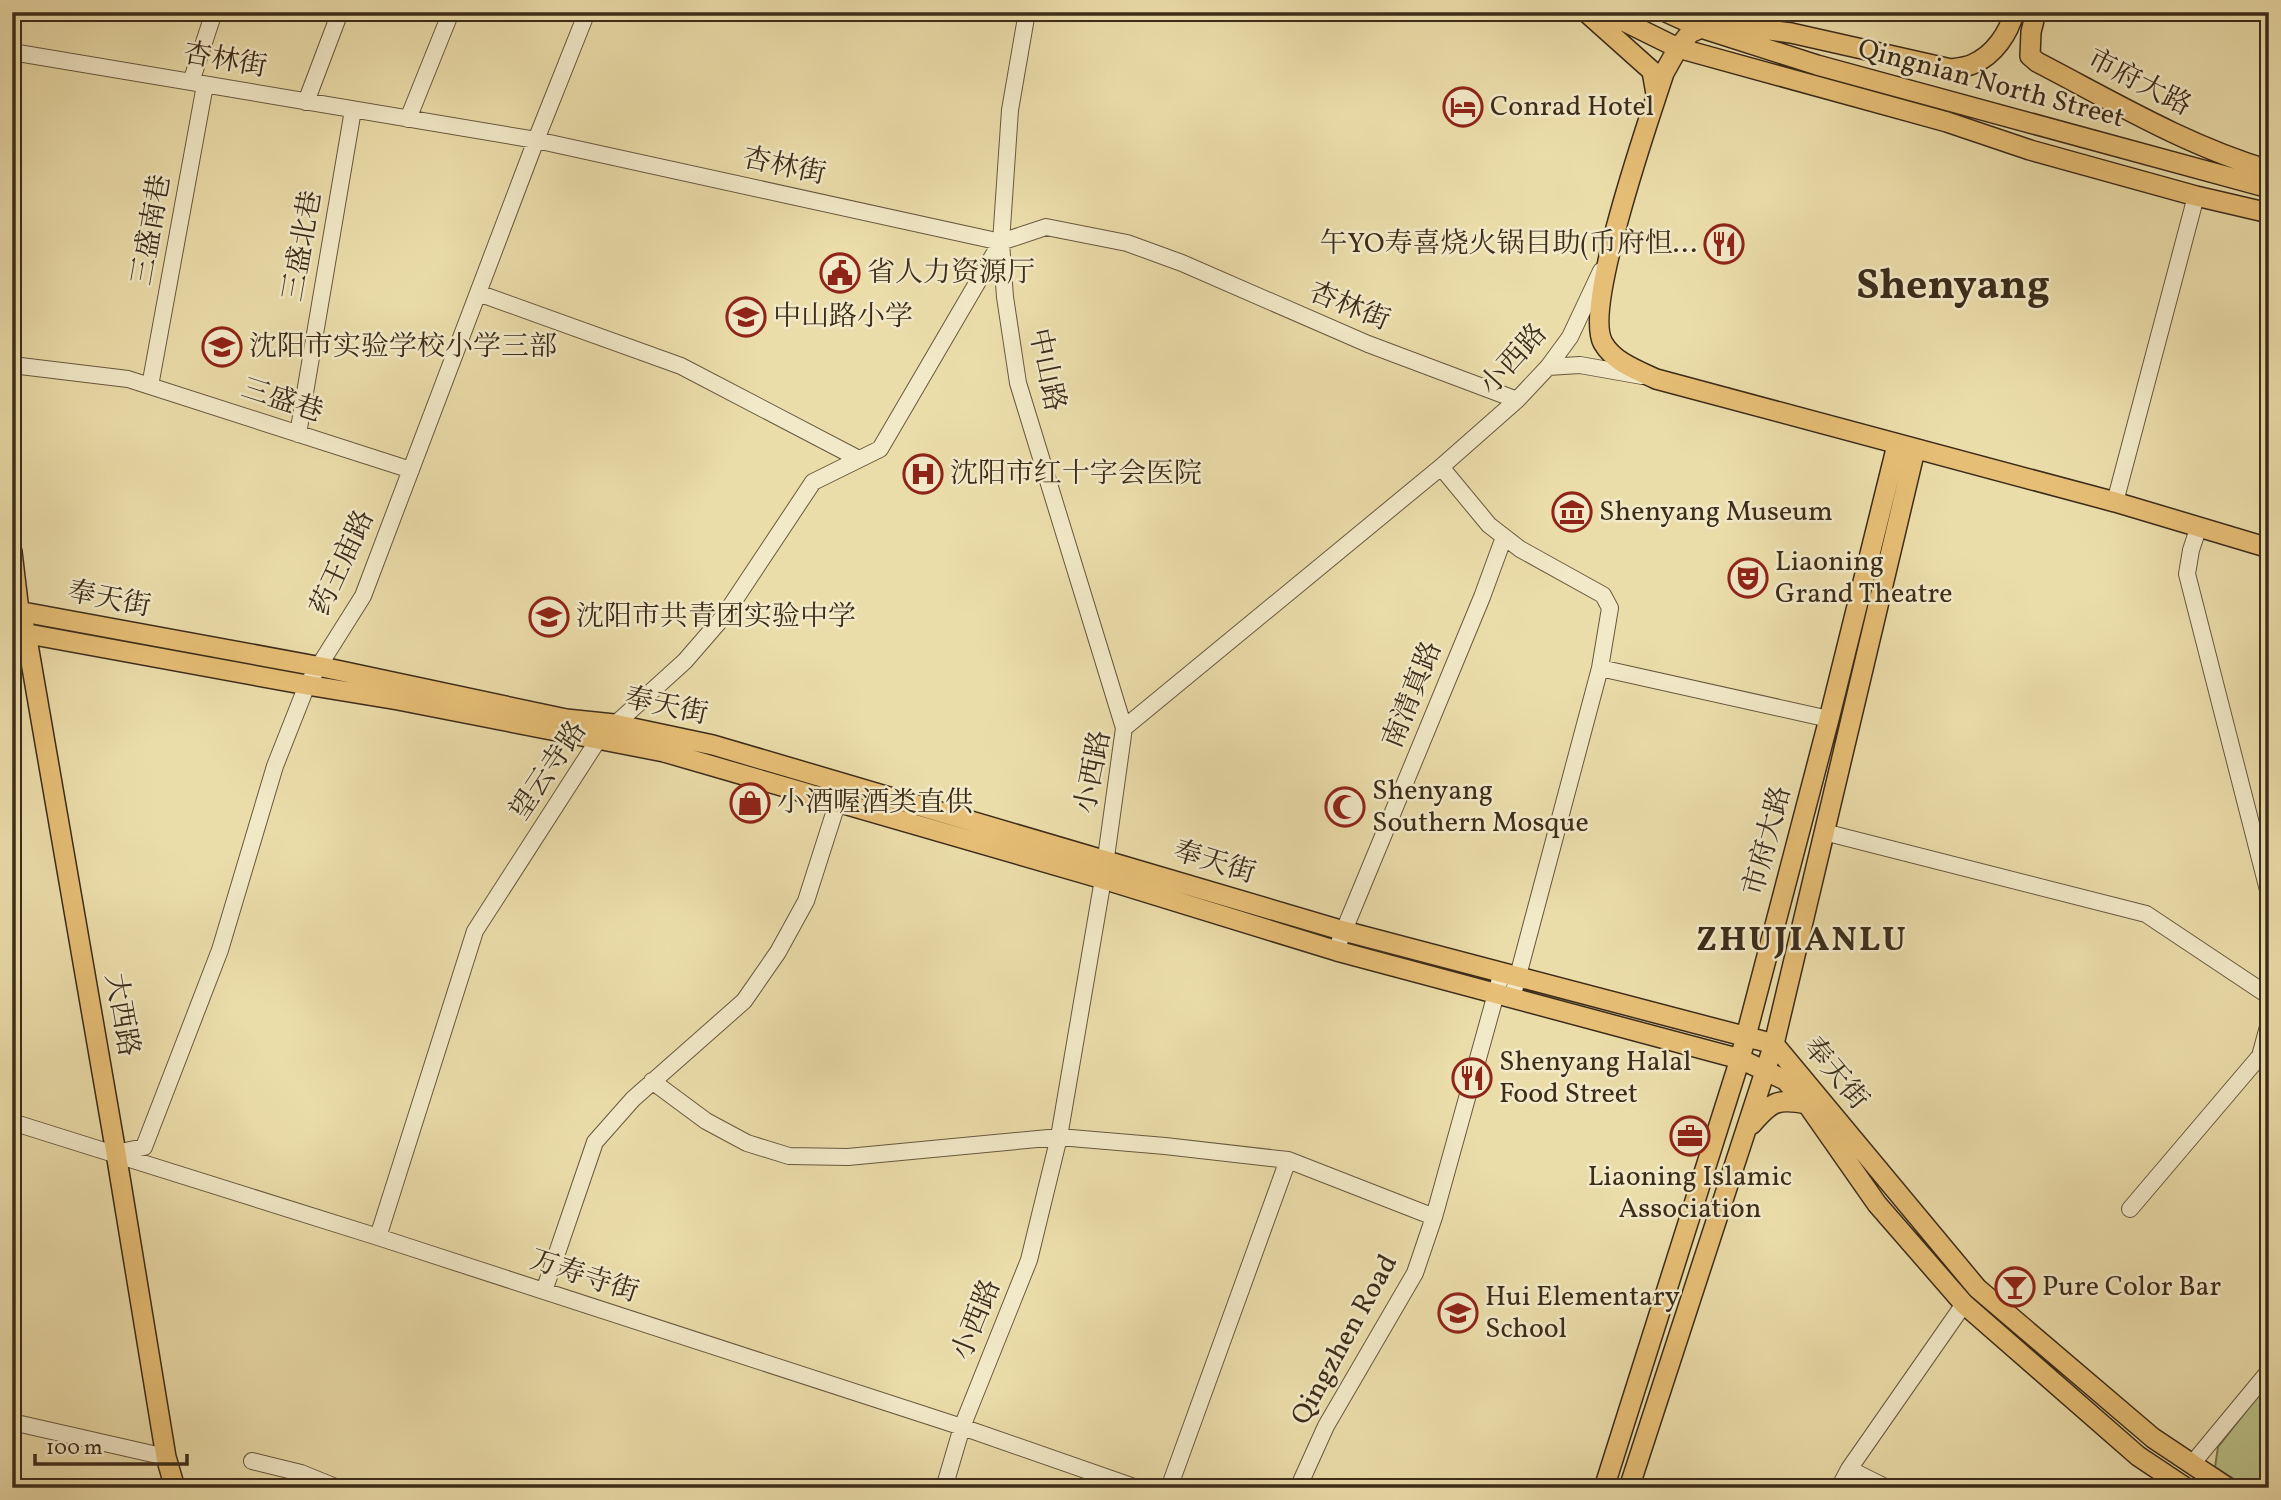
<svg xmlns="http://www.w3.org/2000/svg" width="2281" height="1500" font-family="Vollkorn,'Noto Serif SC',serif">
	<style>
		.green { fill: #bac087; stroke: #7b7650; stroke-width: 2 }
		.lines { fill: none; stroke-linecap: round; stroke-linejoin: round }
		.minor-casing { stroke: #68583e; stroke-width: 18 }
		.major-casing { stroke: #3c2c1a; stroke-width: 22 }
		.minor { stroke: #f2e9c8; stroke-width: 16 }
		.major { stroke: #e6be75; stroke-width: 19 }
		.labels { text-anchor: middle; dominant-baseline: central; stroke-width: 5; stroke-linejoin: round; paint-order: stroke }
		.street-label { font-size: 28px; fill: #3c2c1a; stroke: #f2e9c8 }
		.poi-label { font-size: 28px; fill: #3c2c1a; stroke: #f2e9c8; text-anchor: start }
		.district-label { font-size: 35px; font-weight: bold; letter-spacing: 2px; fill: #3c2c1a; stroke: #f2e9c8 }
		.town-label { font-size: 42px; font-weight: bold; fill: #3c2c1a; stroke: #f2e9c8 }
	</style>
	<rect width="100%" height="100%" fill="#ebddaa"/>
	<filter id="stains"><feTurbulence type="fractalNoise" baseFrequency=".00286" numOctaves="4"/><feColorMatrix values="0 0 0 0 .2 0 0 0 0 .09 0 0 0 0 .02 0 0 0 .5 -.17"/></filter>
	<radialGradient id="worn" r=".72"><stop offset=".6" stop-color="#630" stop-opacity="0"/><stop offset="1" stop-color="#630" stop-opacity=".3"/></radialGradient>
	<path class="green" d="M2269 1382V1488H2248L2215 1467 2218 1447Z"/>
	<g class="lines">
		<g class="minor-casing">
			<path id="minor" d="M1027 12 1010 110 1001 242 1005 297 1018 383 1124 728
				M12 52 536 140 1001 242 1046 227 1127 243 1182 263 1368 344 1517 400
				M191 82 214 12
				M306 102 340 12
				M408 119 451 12
				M478 293 681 366 859 459
				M12 365 128 379 411 470
				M1548 367 1580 365 1642 376
				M150 386 205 85
				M298 434 353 110
				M1441 467 1489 525 1520 549 1603 595 1610 608 1600 668 1512 998
				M2115 502 2196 196
				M2198 529 2191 550 2187 574 2269 894
				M1600 668 1829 719
				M1824 832 2146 914 2269 996
				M1340 940 1482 597 1504 537
				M652 1081 706 1121 747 1143 789 1156 848 1157 1059 1137 1165 1146 1288 1160 1434 1217
				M12 1122 378 1237 962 1427 1137 1488
				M116 1153 144 1147 220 950 275 766 307 685 363 596 536 140 587 12
				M2130 1209 2260 1056 2269 1023
				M378 1237 475 931 598 740 685 661 724 616 813 482 880 449 1001 242
				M544 1291 595 1142 633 1099 744 1001 778 952 806 901 838 801
				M12 1422 166 1457
				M252 1461 301 1473 338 1488
				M2192 1464 2269 1371
				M1849 1469 1887 1488
				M944 1488 962 1427 1029 1260 1059 1137 1103 879 1124 728 1441 467 1517 400 1548 367 1570 337 1601 271
				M1169 1488 1288 1160
				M1298 1488 1326 1426 1415 1273 1434 1217 1502 972
				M1839 1488 1849 1469 1964 1304"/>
		</g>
		<g class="major-casing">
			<path id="major" d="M1586 12 1652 71 1656 94
				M1605 12 1678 48 1947 122 2030 150 2196 196 2269 213
				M1666 12 1701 28 1817 65 2269 188
				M2014 12C2009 33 1994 55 1973 64 1967 67 1958 68 1951 69L1791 33 1761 29 1701 28 1690 33 1678 48 1664 73C1649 119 1583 307 1603 343 1614 362 1637 370 1656 379L2115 502 2269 548
				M2036 12 2031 32 2030 56 2037 62C2112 101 2187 146 2269 170
				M12 552 19 611 26 633 116 1153 166 1457 175 1488
				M12 610 327 668 566 719 614 724 713 745 1344 931 1774 1044 1977 1288 2153 1438 2228 1488
				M12 631 307 685 398 700 664 752 1103 879 1337 951 1740 1059 1785 1080 1807 1104 1877 1204 1964 1304 2138 1456 2186 1488
				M1752 1124C1771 1102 1777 1098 1807 1104
				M1604 1488 1740 1059 1829 719 1897 445
				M1629 1488 1774 1044 1915 450"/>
		</g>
		<use href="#minor" class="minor"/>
		<use href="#major" class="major"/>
	</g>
	<defs>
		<g id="hotel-ring" transform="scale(2.0125)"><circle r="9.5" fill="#f2e9c8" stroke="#8f2418" stroke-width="1.5"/><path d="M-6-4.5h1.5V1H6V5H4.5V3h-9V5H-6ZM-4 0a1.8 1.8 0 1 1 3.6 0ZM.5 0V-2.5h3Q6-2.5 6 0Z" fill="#8f2418"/></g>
		<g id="restaurant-ring" transform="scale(2.0125)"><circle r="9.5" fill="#f2e9c8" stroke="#8f2418" stroke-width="1.5"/><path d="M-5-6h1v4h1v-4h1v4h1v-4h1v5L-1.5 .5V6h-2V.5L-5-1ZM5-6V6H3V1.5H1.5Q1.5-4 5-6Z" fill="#8f2418"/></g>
		<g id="civic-ring" transform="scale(2.0125)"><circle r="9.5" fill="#f2e9c8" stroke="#8f2418" stroke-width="1.5"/><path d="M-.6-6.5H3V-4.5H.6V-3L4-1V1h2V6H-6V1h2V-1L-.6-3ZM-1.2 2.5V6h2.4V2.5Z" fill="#8f2418"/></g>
		<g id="school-ring" transform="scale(2.0125)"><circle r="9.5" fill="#f2e9c8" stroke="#8f2418" stroke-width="1.5"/><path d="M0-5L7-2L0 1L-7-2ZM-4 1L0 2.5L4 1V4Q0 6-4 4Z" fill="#8f2418"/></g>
		<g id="hospital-ring" transform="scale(2.0125)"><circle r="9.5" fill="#f2e9c8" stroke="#8f2418" stroke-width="1.5"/><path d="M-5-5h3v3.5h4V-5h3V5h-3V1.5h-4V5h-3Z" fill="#8f2418"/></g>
		<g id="museum-ring" transform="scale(2.0125)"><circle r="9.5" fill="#f2e9c8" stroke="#8f2418" stroke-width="1.5"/><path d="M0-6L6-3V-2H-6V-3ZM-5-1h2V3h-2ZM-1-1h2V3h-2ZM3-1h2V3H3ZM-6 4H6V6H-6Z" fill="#8f2418"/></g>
		<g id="theatre-ring" transform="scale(2.0125)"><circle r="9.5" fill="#f2e9c8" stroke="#8f2418" stroke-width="1.5"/><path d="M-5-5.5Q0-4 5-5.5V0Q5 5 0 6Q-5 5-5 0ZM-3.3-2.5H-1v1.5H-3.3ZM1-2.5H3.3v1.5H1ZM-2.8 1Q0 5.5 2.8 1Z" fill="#8f2418"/></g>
		<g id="shop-ring" transform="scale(2.0125)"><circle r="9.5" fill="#f2e9c8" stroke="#8f2418" stroke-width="1.5"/><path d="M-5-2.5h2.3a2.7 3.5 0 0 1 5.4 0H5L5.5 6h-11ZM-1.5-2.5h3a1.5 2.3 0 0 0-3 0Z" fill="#8f2418"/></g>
		<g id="mosque-ring" transform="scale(2.0125)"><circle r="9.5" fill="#f2e9c8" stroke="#8f2418" stroke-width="1.5"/><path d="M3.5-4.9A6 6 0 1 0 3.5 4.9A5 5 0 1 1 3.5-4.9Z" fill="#8f2418"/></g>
		<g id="office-ring" transform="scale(2.0125)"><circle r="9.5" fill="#f2e9c8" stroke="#8f2418" stroke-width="1.5"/><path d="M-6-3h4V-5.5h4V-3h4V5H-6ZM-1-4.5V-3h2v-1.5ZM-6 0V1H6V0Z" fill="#8f2418"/></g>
		<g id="bar-ring" transform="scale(2.0125)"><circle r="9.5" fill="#f2e9c8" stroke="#8f2418" stroke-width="1.5"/><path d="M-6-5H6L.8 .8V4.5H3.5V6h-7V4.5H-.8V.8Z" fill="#8f2418"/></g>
	</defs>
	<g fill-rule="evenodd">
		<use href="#hotel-ring" x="1463" y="107"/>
		<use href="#restaurant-ring" x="1724" y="244"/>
		<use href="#civic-ring" x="840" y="273"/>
		<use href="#school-ring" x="746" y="317"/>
		<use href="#school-ring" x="222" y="347"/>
		<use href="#hospital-ring" x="923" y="474"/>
		<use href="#museum-ring" x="1572" y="512"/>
		<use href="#theatre-ring" x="1748" y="578"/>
		<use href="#school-ring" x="549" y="617"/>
		<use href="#shop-ring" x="750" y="803"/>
		<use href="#mosque-ring" x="1345" y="807"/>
		<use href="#restaurant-ring" x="1472" y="1078"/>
		<use href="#office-ring" x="1690" y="1136"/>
		<use href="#bar-ring" x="2015" y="1287"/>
		<use href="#school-ring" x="1458" y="1313"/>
	</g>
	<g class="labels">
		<g class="street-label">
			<text transform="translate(225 61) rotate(10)">杏林街</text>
			<text transform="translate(2139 83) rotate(27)">市府大路</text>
			<text transform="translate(1991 84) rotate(15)">Qingnian North Street</text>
			<text transform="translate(784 167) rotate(12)">杏林街</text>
			<text transform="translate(152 230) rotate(-80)">三盛南巷</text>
			<text transform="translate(303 246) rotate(-80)">三盛北巷</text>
			<text transform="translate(1349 307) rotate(22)">杏林街</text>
			<text transform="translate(1514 360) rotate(-48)">小西路</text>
			<text transform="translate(1046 370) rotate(78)">中山路</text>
			<text transform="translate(282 401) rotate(18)">三盛巷</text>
			<text transform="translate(343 563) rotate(-65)">药王庙路</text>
			<text transform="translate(109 600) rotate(11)">奉天街</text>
			<text transform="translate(1413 695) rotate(-68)">南清真路</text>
			<text transform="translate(666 707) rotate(12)">奉天街</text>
			<text transform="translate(549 771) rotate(-56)">望云寺路</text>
			<text transform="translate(1094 772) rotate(-79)">小西路</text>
			<text transform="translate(1768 841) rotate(-75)">市府大路</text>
			<text transform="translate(1214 863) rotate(17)">奉天街</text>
			<text transform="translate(121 1015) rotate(80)">大西路</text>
			<text transform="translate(1835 1074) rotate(50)">奉天街</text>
			<text transform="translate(584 1277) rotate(18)">万寿寺街</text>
			<text transform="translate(977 1320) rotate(-68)">小西路</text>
			<text transform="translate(1345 1340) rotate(-61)">Qingzhen Road</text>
		</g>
		<g class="poi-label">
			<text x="1490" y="107">Conrad Hotel</text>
			<text x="1697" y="244" text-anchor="end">午YO寿喜烧火锅目助(币府怛...</text>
			<text x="867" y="273">省人力资源厅</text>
			<text x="773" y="317">中山路小学</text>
			<text x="249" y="347">沈阳市实验学校小学三部</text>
			<text x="950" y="474">沈阳市红十字会医院</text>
			<text x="1599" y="512">Shenyang Museum</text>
			<text x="1775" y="562">Liaoning<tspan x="1775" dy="32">Grand Theatre</tspan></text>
			<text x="576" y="617">沈阳市共青团实验中学</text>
			<text x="1372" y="791">Shenyang<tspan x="1372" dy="32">Southern Mosque</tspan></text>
			<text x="777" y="803">小酒喔酒类直供</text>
			<text x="1499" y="1062">Shenyang Halal<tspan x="1499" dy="32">Food Street</tspan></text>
			<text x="1690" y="1177" text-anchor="middle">Liaoning Islamic<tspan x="1690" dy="32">Association</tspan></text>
			<text x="2042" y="1287">Pure Color Bar</text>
			<text x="1485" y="1297">Hui Elementary<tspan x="1485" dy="32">School</tspan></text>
		</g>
		<g class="district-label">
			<text x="1802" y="941">ZHUJIANLU</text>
		</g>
		<g class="town-label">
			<text x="1953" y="287">Shenyang</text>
		</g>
	</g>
	<rect width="2281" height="1500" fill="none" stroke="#ebddaa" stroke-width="42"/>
	<rect x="14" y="14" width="2253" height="1472" fill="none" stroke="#3c2c1a" stroke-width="3.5"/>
	<rect x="21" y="21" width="2239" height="1458" fill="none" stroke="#3c2c1a" stroke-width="2"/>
	<path d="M35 1454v10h152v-10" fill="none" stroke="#3c2c1a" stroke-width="3.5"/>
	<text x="46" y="1454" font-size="21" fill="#3c2c1a" stroke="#f2e9c8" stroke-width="5" paint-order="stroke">100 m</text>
	<rect width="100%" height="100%" filter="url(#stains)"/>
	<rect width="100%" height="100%" fill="url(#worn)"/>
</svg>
